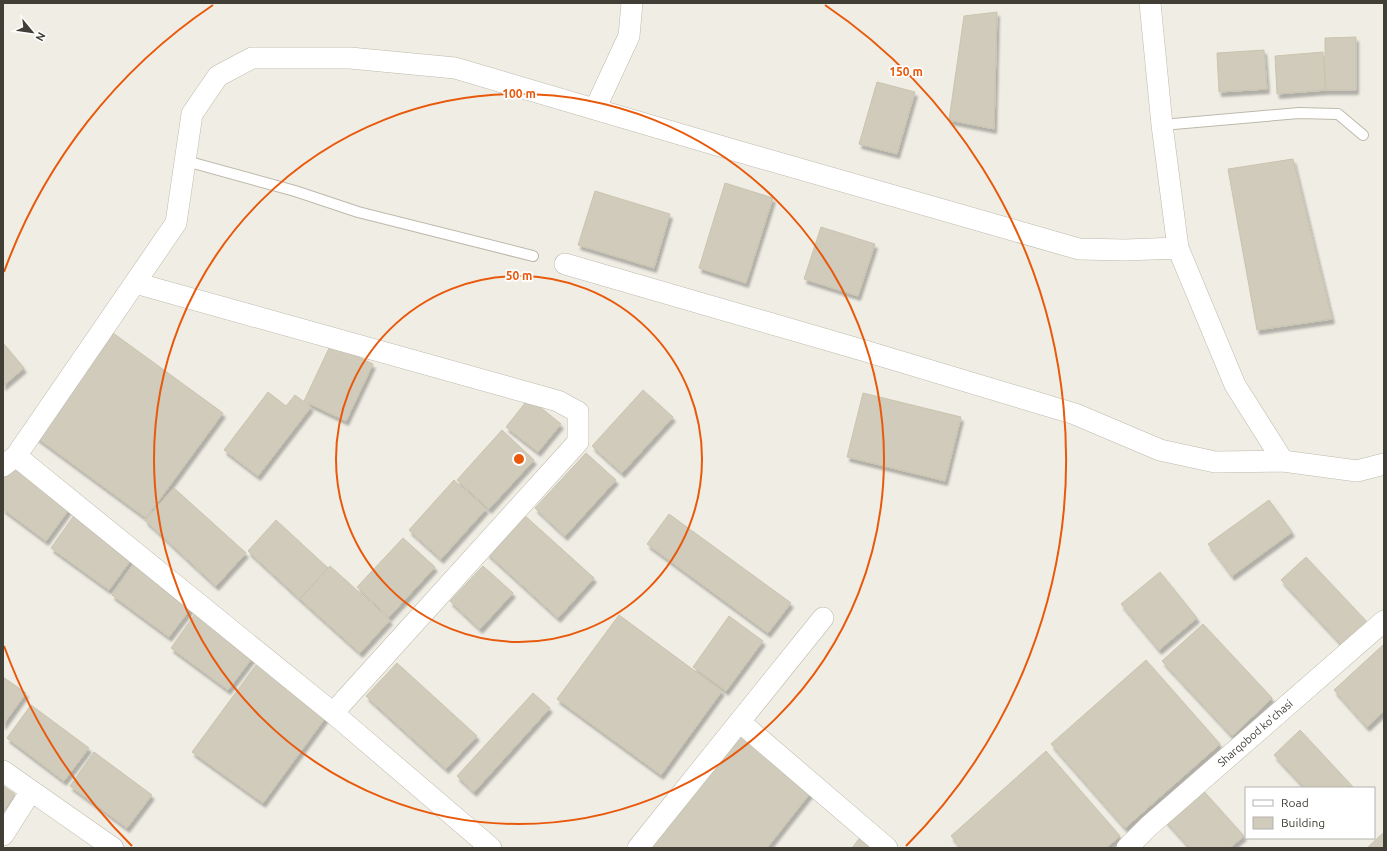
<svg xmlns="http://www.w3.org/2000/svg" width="1387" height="851" font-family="Ubuntu,sans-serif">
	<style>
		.building { fill: #d0cbbb; stroke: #cac3af; filter: url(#shadow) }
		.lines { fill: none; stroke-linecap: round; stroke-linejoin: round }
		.lane-casing { stroke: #bdb9ab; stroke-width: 12 }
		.street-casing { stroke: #bdb9ab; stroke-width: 22 }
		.lane { stroke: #fff; stroke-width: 10 }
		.street { stroke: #fff; stroke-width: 21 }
		.ring { fill: none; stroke: #e8590c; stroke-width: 2 }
		.labels { text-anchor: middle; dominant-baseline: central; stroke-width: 3.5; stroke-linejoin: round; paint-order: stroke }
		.street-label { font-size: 11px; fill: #413e35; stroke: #fff }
		.centre { fill: #e8590c; stroke: #fff; stroke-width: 2 }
		.ring-label { font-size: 12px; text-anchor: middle; font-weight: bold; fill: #e8590c; stroke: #fff; stroke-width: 3.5; stroke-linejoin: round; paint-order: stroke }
	</style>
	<defs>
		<filter id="shadow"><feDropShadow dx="2.5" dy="4.5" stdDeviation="1" flood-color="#0004"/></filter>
	</defs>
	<rect width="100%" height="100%" fill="#f0eee4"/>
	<path class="building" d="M997 12 994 129 949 120 964 16Z
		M1356 37V90H1325V38Z
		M1264 50 1267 89 1219 92 1217 53Z
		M1323 52 1326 90 1277 94 1275 56Z
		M877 82 915 92 897 154 859 144Z
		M1293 159 1332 319 1257 330 1228 169Z
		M725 183 773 198 746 283 699 268Z
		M595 191 670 214 654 268 578 245Z
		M821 227 875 244 858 296 804 279Z
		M113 333 223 413 146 518 36 437Z
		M3 343 24 368 3 386Z
		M331 344 373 364 346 421 304 401Z
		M643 390 673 417 622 473 592 446Z
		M268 392 286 406 295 395 311 407 258 476 224 450Z
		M863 393 961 417 945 481 847 457Z
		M529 398 561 424 538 452 506 427Z
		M502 430 534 460 489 509 457 480Z
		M586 453 616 480 565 536 535 508Z
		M13 465 70 508 46 541 3 509V479Z
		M454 480 486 509 441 559 409 530Z
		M174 488 246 553 216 586 145 520Z
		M1269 500 1292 532 1232 576 1208 544Z
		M75 514 133 557 109 590 51 548Z
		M523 514 594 578 558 618 487 553Z
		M669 514 791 603 768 633 647 544Z
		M276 520 328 568 300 599 248 551Z
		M403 538 435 567 389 617 357 587Z
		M1306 557 1369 624 1344 647 1281 580Z
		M136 561 194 604 169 637 112 595Z
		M330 566 390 620 360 653 300 599Z
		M483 566 513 593 480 629 450 601Z
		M1160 572 1197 618 1159 650 1121 604Z
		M195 614 253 657 228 690 171 648Z
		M619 615 722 691 661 775 557 699Z
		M729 616 763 641 726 691 693 667Z
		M1203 624 1272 698 1232 736 1162 661Z
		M1384 644V711L1367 727 1334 690Z
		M1146 660 1220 744 1125 828 1051 744Z
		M259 661 329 713 263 803 192 752Z
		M397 663 477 736 446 769 366 696Z
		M3 677 26 693 3 725Z
		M533 693 550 708 474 792 457 776Z
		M31 705 89 748 64 781 7 738Z
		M744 723 819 782 767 848H655L650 844Z
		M1300 730 1354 788H1305L1274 755Z
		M1046 751 1120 836 1106 848H961L951 836Z
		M94 752 152 795 127 828 70 786Z
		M3 786 15 794 3 813Z
		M1200 787 1244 836 1230 848H1190L1164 819Z
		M1384 832V848H1367Z
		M859 839 870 848H852Z"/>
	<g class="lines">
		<g class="lane-casing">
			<path id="lane" d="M1162 125 1299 113 1338 114 1363 135
				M186 161 295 191 358 212 533 256"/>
		</g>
		<g class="street-casing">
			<path id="street" d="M1150 3 1162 125 1178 248 1235 385 1283 461 1357 471 1384 464
				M595 109 629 36 632 3
				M565 264 862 350 1075 414 1160 450 1215 462 1283 461
				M135 283 558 401 578 412V442L333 713
				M16 456 333 713 491 848
				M3 466 16 456 176 223 192 114 218 76 252 58H350L455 68 737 151 1079 249 1125 250 1178 248
				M740 722 887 848
				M3 771 113 848
				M3 835 31 791
				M638 848 823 618
				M1127 848 1149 826 1384 621"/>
		</g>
		<use href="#lane" class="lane"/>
		<use href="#street" class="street"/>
	</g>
	<g class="ring">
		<circle cx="519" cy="459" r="183"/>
		<circle cx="519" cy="459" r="365"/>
		<path d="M132 846A548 548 0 0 1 4 646M4 272A548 548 0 0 1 213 5M825 5A548 548 0 0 1 906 846"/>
	</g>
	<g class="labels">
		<g class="street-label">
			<text transform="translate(1255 733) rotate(-41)">Sharqobod ko'chasi</text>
		</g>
	</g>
	<circle cx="519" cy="459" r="6" class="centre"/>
	<g class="ring-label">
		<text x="906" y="76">150 m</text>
		<text x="519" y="98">100 m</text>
		<text x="519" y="280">50 m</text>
	</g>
	<rect width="1387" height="851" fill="none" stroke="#413e35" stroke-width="8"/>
	<rect x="1245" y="787" width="130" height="52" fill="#ffffff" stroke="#b3b2ae"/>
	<rect x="1253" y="800" width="20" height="6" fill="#ffffff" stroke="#b3b2ae"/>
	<text x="1281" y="807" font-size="12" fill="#413e35">Road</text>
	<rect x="1253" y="817" width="20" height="12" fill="#d0cbbb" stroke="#b3b2ae"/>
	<text x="1281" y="827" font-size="12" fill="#413e35">Building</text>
	<g transform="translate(32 32) rotate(119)" stroke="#ffffff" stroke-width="3" paint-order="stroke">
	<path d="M0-3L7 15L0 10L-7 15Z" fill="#413e35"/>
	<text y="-6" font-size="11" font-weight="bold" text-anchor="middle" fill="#413e35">N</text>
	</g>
</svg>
